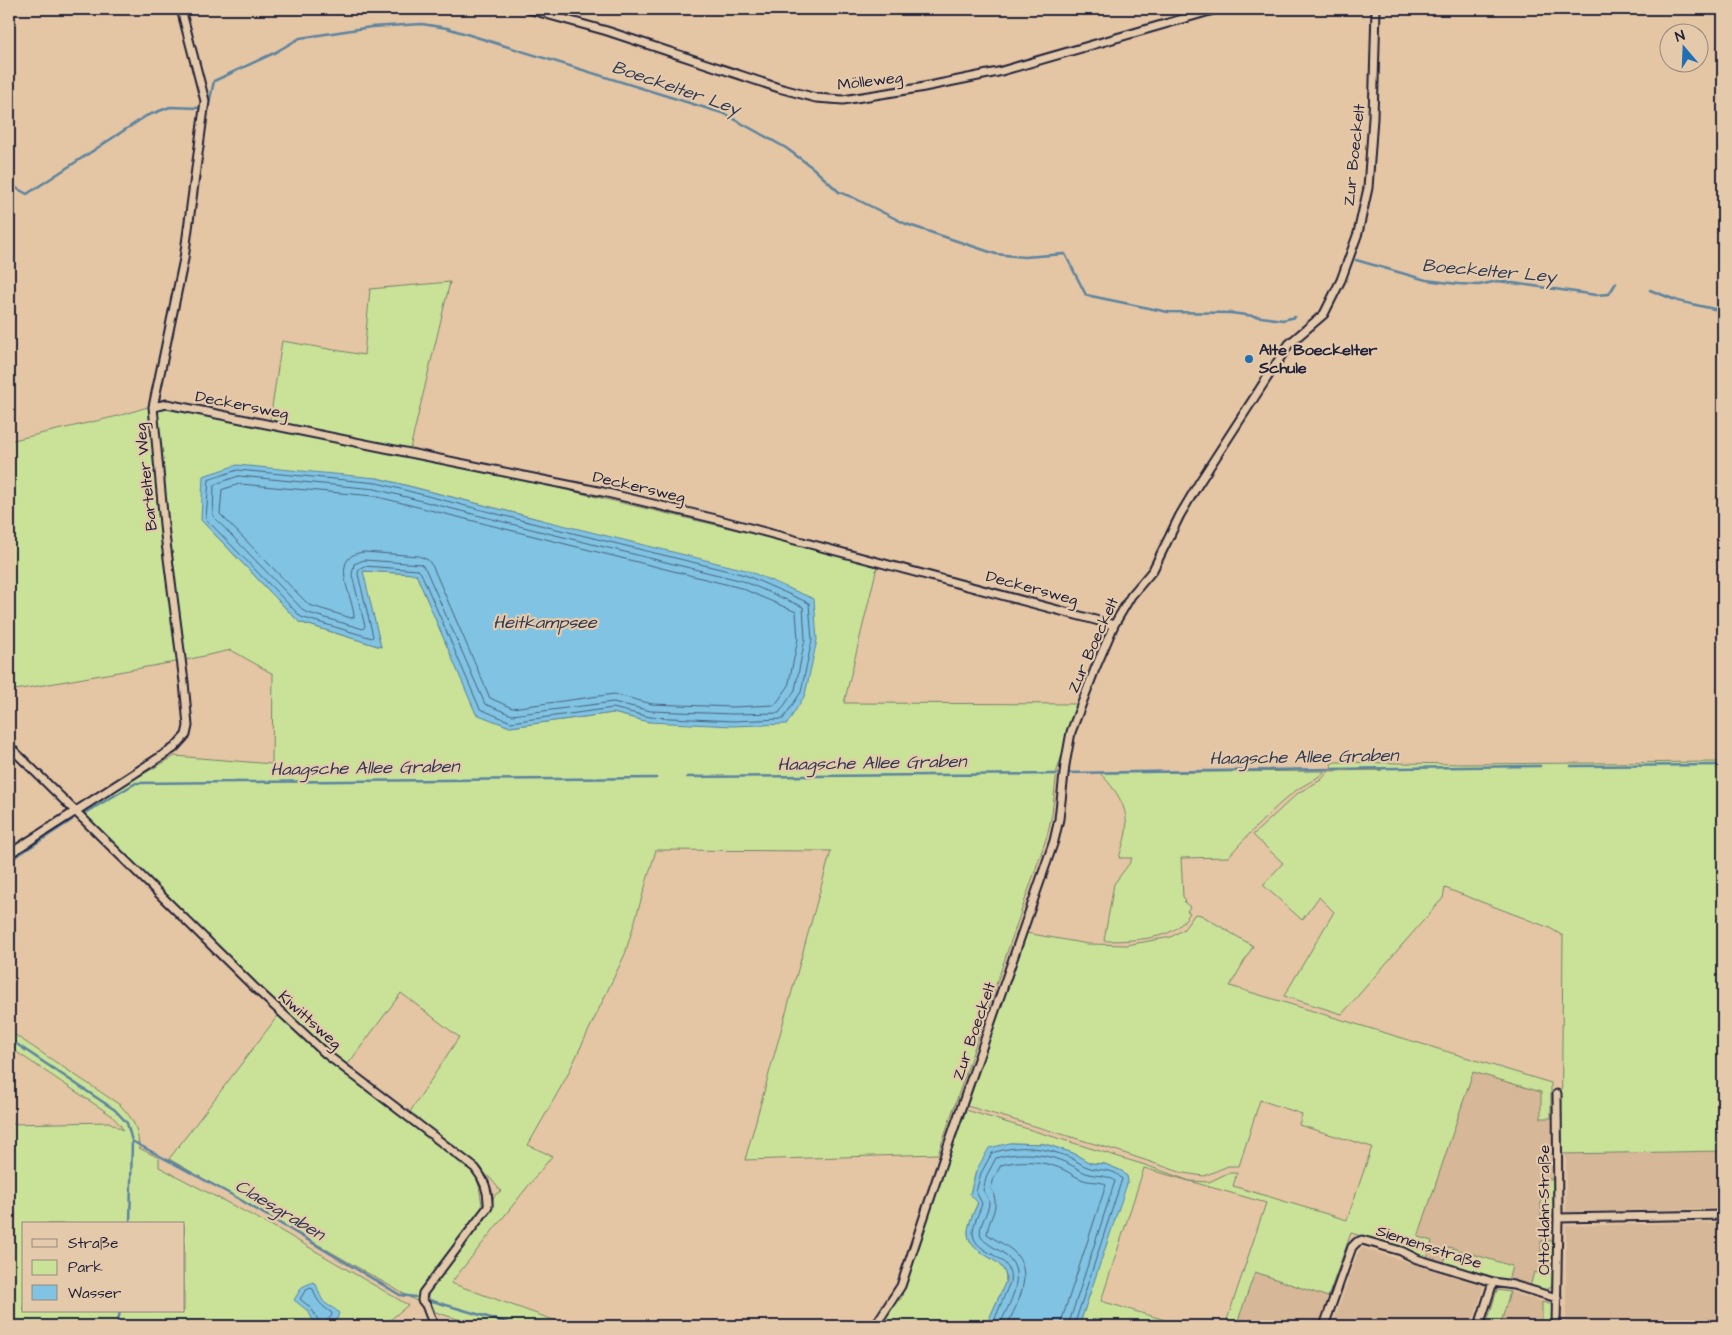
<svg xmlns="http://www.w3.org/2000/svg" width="1732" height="1335" font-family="'Architects Daughter',sans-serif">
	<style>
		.built { fill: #d6b798 }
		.green { fill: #c9e298; stroke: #76826a; fill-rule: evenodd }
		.water { fill: #81c3e2; stroke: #5b839f }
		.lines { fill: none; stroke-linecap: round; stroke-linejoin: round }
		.shore { stroke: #48627e; stroke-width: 1 }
		.stream { stroke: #5b839f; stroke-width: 2.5 }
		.street-casing { stroke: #22223b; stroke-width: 11 }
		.street { stroke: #e4caab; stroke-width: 7 }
		.poi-dot { fill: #1f6fb2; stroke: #e4caab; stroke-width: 2 }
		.labels { text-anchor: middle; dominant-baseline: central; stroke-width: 4.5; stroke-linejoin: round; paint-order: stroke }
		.street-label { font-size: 16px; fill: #22223b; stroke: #e4caab }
		.poi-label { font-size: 16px; font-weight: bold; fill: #22223b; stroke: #e4caab; text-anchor: start }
		.water-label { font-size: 18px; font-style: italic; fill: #303a54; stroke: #e4caab }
	</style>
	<rect width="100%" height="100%" fill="#e4c6a4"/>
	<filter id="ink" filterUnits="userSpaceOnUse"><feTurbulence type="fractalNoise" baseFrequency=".02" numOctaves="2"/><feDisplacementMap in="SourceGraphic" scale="10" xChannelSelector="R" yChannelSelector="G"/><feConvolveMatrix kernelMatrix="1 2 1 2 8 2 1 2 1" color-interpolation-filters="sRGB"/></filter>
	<g filter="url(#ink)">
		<path class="built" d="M1473 1071 1541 1092V1117L1553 1118V1179H1541L1542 1218H1553V1241L1541 1242V1275L1530 1287 1508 1281 1512 1266 1449 1247 1444 1263 1427 1258 1432 1242 1418 1237Z
			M1723 1151V1208L1566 1212V1154Z
			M1723 1222V1326H1566V1226Z
			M1363 1248 1484 1286 1471 1326H1332L1358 1252Z
			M1255 1271 1328 1297 1318 1326H1236Z
			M1510 1292 1542 1302V1326H1500Z"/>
		<path class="green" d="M450 282 409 453 878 563 844 703 1079 704 1057 770 1052 814 1047 836 938 1154 745 1160 831 851 656 850 625 954 566 1078 528 1145 552 1156 451 1283 570 1326H480L435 1312 428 1295 433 1282 470 1235 495 1195 501 1191 490 1178 408 1115 459 1037 401 993 345 1068 254 984 78 811 175 756 272 764 273 674 231 650 181 661 9 691V441L118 416 161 403 270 420 282 341 364 355 370 289ZM377 478 542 520 649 722 613 713 510 727 476 713 416 574 362 571 381 647 299 622 201 520Z
			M1335 762 1460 764 1723 762V1151L1561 1154 1563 936 1550 928 1445 888 1443 898 1342 1014 1284 996 1334 912 1319 897 1302 920 1263 885 1283 863 1253 835 1298 793 1321 780 1329 771 1382 770 1332 769 1331 764Z
			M1325 771C1316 780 1305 784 1295 791 1271 810 1249 834 1228 857L1181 858 1183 897 1186 900 1184 902 1190 907 1187 911 1190 913C1185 919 1181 926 1174 930 1157 940 1123 941 1104 941L1114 884 1129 864 1132 858H1119C1121 850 1125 840 1126 832 1129 807 1116 790 1100 773Z
			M1195 914 1201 915 1253 946 1230 986 1551 1083V1118H1541V1092L1473 1072 1418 1237 1432 1241 1427 1258 1406 1249 1351 1233 1328 1297 1255 1272 1236 1326H1225L1266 1203 1144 1168 1101 1301 1185 1326H1079L1127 1181V1176L1122 1171 1105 1164 1090 1163 1073 1153 1045 1144 1010 1143 976 1171 970 1194 978 1202C974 1212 968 1223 968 1233 969 1257 1008 1256 1006 1281L986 1326H879L896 1300H900L903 1294 900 1291 966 1110 1145 1165 1190 1181 1209 1182 1228 1173H1237L1233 1186 1347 1220 1372 1147 1299 1125 1302 1114 1260 1100 1239 1166H1228L1204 1176 1183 1173 1115 1150 967 1106 1026 933 1088 944 1127 945 1171 937 1184 929Z
			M280 1013 474 1171 479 1186 483 1211 433 1277 418 1302 169 1159Z
			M9 1031 120 1105C134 1120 138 1128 139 1148L159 1158V1167L276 1228 408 1305 383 1326H9V1124L109 1122 123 1130 121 1126 111 1115 9 1047ZM24 1224H184V1311H24Z
			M1541 1179H1553V1218H1541Z
			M1541 1241H1553L1552 1286 1545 1291 1530 1287 1534 1272 1541 1274Z
			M1449 1247 1512 1266 1508 1281 1444 1263Z
			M1497 1290 1510 1292 1500 1326H1486Z
			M1542 1302 1553 1305V1326H1542Z"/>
		<path class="water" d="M237 465 377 478 542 520 746 570 814 599 817 640 805 695 787 724 733 726 649 722 613 713 510 727 476 714 416 574 363 571 381 647 299 622 201 520 203 476Z
			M1010 1143 1045 1144 1073 1153 1090 1163 1105 1164 1122 1171 1127 1176 1128 1181 1079 1326H986L1006 1281C1008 1256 969 1257 968 1233 968 1223 974 1212 978 1203L970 1194 976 1171 989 1148Z
			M313 1282 316 1284C319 1291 320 1298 325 1303 330 1307 335 1308 339 1313L337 1319 327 1326 315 1324 308 1311 294 1300 302 1287Z"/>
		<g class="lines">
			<path class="shore" d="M238 470 377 483 540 525 745 575 809 603 812 640 801 692 783 719 733 721 650 717 613 708 511 722 480 709 421 573 418 570 364 566 359 569 358 574 373 636 372 638 301 617 206 519 209 480Z
				M239 476 375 489 539 531 743 581 803 607 805 639 795 690 779 713 733 714 651 711 613 702 512 715 485 704 426 570 421 564 364 560 354 564 352 575 365 626 363 629 305 612 213 516 214 485Z
				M240 484 374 496 741 588 796 612 798 639 788 687 775 705 733 707 652 704 614 694 512 708 490 698 433 567 428 560 419 556 364 552C327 556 354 598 354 617L351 618 309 605 220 514 222 490Z
				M320 1326 321 1325 311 1308 300 1299 305 1291 310 1288 313 1289C317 1302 322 1306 332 1313 332 1319 324 1320 325 1326
				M992 1326 1010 1282C1015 1253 974 1256 973 1233 973 1223 980 1212 982 1203L976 1192 981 1173 992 1153C1020 1144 1042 1147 1069 1157 1076 1160 1082 1166 1090 1168 1101 1171 1114 1168 1122 1179L1074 1326
				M999 1326C1008 1306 1029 1274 1006 1255 998 1249 987 1245 981 1237 977 1224 990 1213 989 1201 988 1197 985 1193 983 1190L987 1175 996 1158C1019 1151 1046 1153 1069 1164 1074 1166 1080 1171 1086 1173 1096 1177 1106 1174 1115 1181L1068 1326
				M1007 1326C1017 1303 1036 1273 1013 1251 1005 1244 995 1240 987 1234 990 1213 1001 1209 991 1188L994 1178 1001 1165C1022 1159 1047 1161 1066 1171 1072 1174 1077 1178 1084 1180 1091 1183 1100 1180 1106 1185L1062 1319 1061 1326"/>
			<path class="stream" d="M208 108 214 81 274 53 300 38 371 27 422 24 447 28 725 114 786 148 813 168 839 192 852 197 906 224 996 254 1024 257 1065 254 1086 295 1168 312 1231 313 1283 320 1295 317
				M9 184 27 194 146 116 170 107 199 108
				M1356 260 1426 280 1458 284 1479 285 1498 281 1596 295 1609 294 1616 283
				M1650 290 1678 301 1723 311
				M1571 766 1723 765
				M1068 773 1540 766
				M687 777 1057 774
				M83 814 136 783 656 778
				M9 861 72 820
				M9 1039 115 1110 127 1123 132 1141 130 1224
				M132 1141 234 1196 400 1295 415 1297
				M429 1300 518 1326
				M117 1326 120 1311"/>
			<g class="street-casing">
				<path id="street" d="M528 9 607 31 779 88 816 98 843 100 919 88 998 72 1217 9
					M153 407 167 404 603 492 716 519 1114 625
					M9 746 253 986 326 1054 475 1168C484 1179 489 1192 488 1207L423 1293 422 1300 426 1305 434 1326
					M9 854 174 748 186 735 188 726 184 682 165 535 153 407 184 259 205 101 181 9
					M1558 1218 1723 1215
					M875 1326 901 1286 944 1157 1054 841 1059 819 1065 765 1071 732 1095 669 1114 625 1131 596 1153 570 1180 515 1199 483 1289 344 1324 314 1341 280 1358 233 1368 188 1373 118 1376 9
					M1324 1326 1352 1247 1357 1242 1362 1240 1401 1251 1417 1259 1493 1282 1513 1285 1557 1298
					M1479 1326 1493 1282
					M1556 1326 1558 1218 1557 1094"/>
			</g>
			<use href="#street" class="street"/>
		</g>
	</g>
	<circle class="poi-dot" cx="1249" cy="359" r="5"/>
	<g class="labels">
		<g class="street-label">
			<text transform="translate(870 81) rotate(-7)">Mölleweg</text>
			<text transform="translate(1354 155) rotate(-84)">Zur Boeckelt</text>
			<text transform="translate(242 405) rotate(11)">Deckersweg</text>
			<text transform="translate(146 477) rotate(-96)">Bartelter Weg</text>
			<text transform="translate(639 487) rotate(13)">Deckersweg</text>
			<text transform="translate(1032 588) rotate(15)">Deckersweg</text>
			<text transform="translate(1093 645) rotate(-66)">Zur Boeckelt</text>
			<text transform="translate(310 1020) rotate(42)">Kiwittsweg</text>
			<text transform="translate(974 1031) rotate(-71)">Zur Boeckelt</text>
			<text transform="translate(1544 1210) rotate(-90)">Otto-Hahn-Straße</text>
			<text transform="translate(1429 1247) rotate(18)">Siemensstraße</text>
		</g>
		<g class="poi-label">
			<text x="1259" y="350">Alte Boeckelter<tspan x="1259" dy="18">Schule</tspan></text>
		</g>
		<g class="water-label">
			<text transform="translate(676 88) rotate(19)">Boeckelter Ley</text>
			<text transform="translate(1489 271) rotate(5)">Boeckelter Ley</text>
			<text x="545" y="622">Heitkampsee</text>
			<text transform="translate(1304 757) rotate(-1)">Haagsche Allee Graben</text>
			<text transform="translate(872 763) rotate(-1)">Haagsche Allee Graben</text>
			<text transform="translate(365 768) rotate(-1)">Haagsche Allee Graben</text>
			<text transform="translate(280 1210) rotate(31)">Claesgraben</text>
		</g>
	</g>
	<rect width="1732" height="1335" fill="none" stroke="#e4caab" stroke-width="30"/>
	<rect x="15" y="15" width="1702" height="1305" fill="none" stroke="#22223b" stroke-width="2" filter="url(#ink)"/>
	<rect x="22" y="1222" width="162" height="90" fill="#e4caab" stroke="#96877e"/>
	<rect x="32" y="1239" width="25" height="8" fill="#e4caab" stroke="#96877e"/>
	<text x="68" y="1248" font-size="15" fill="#22223b">Straße</text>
	<rect x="32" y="1260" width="25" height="15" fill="#c9e298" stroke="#96877e"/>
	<text x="68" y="1272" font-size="15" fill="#22223b">Park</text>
	<rect x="32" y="1285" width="25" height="15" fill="#81c3e2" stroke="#96877e"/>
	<text x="68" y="1298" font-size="15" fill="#22223b">Wasser</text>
	<g transform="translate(1684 48) rotate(341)"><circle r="24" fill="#e4caab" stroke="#96877e"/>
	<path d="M0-4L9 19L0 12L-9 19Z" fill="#1f6fb2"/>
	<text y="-8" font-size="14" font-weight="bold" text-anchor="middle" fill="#22223b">N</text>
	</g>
</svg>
